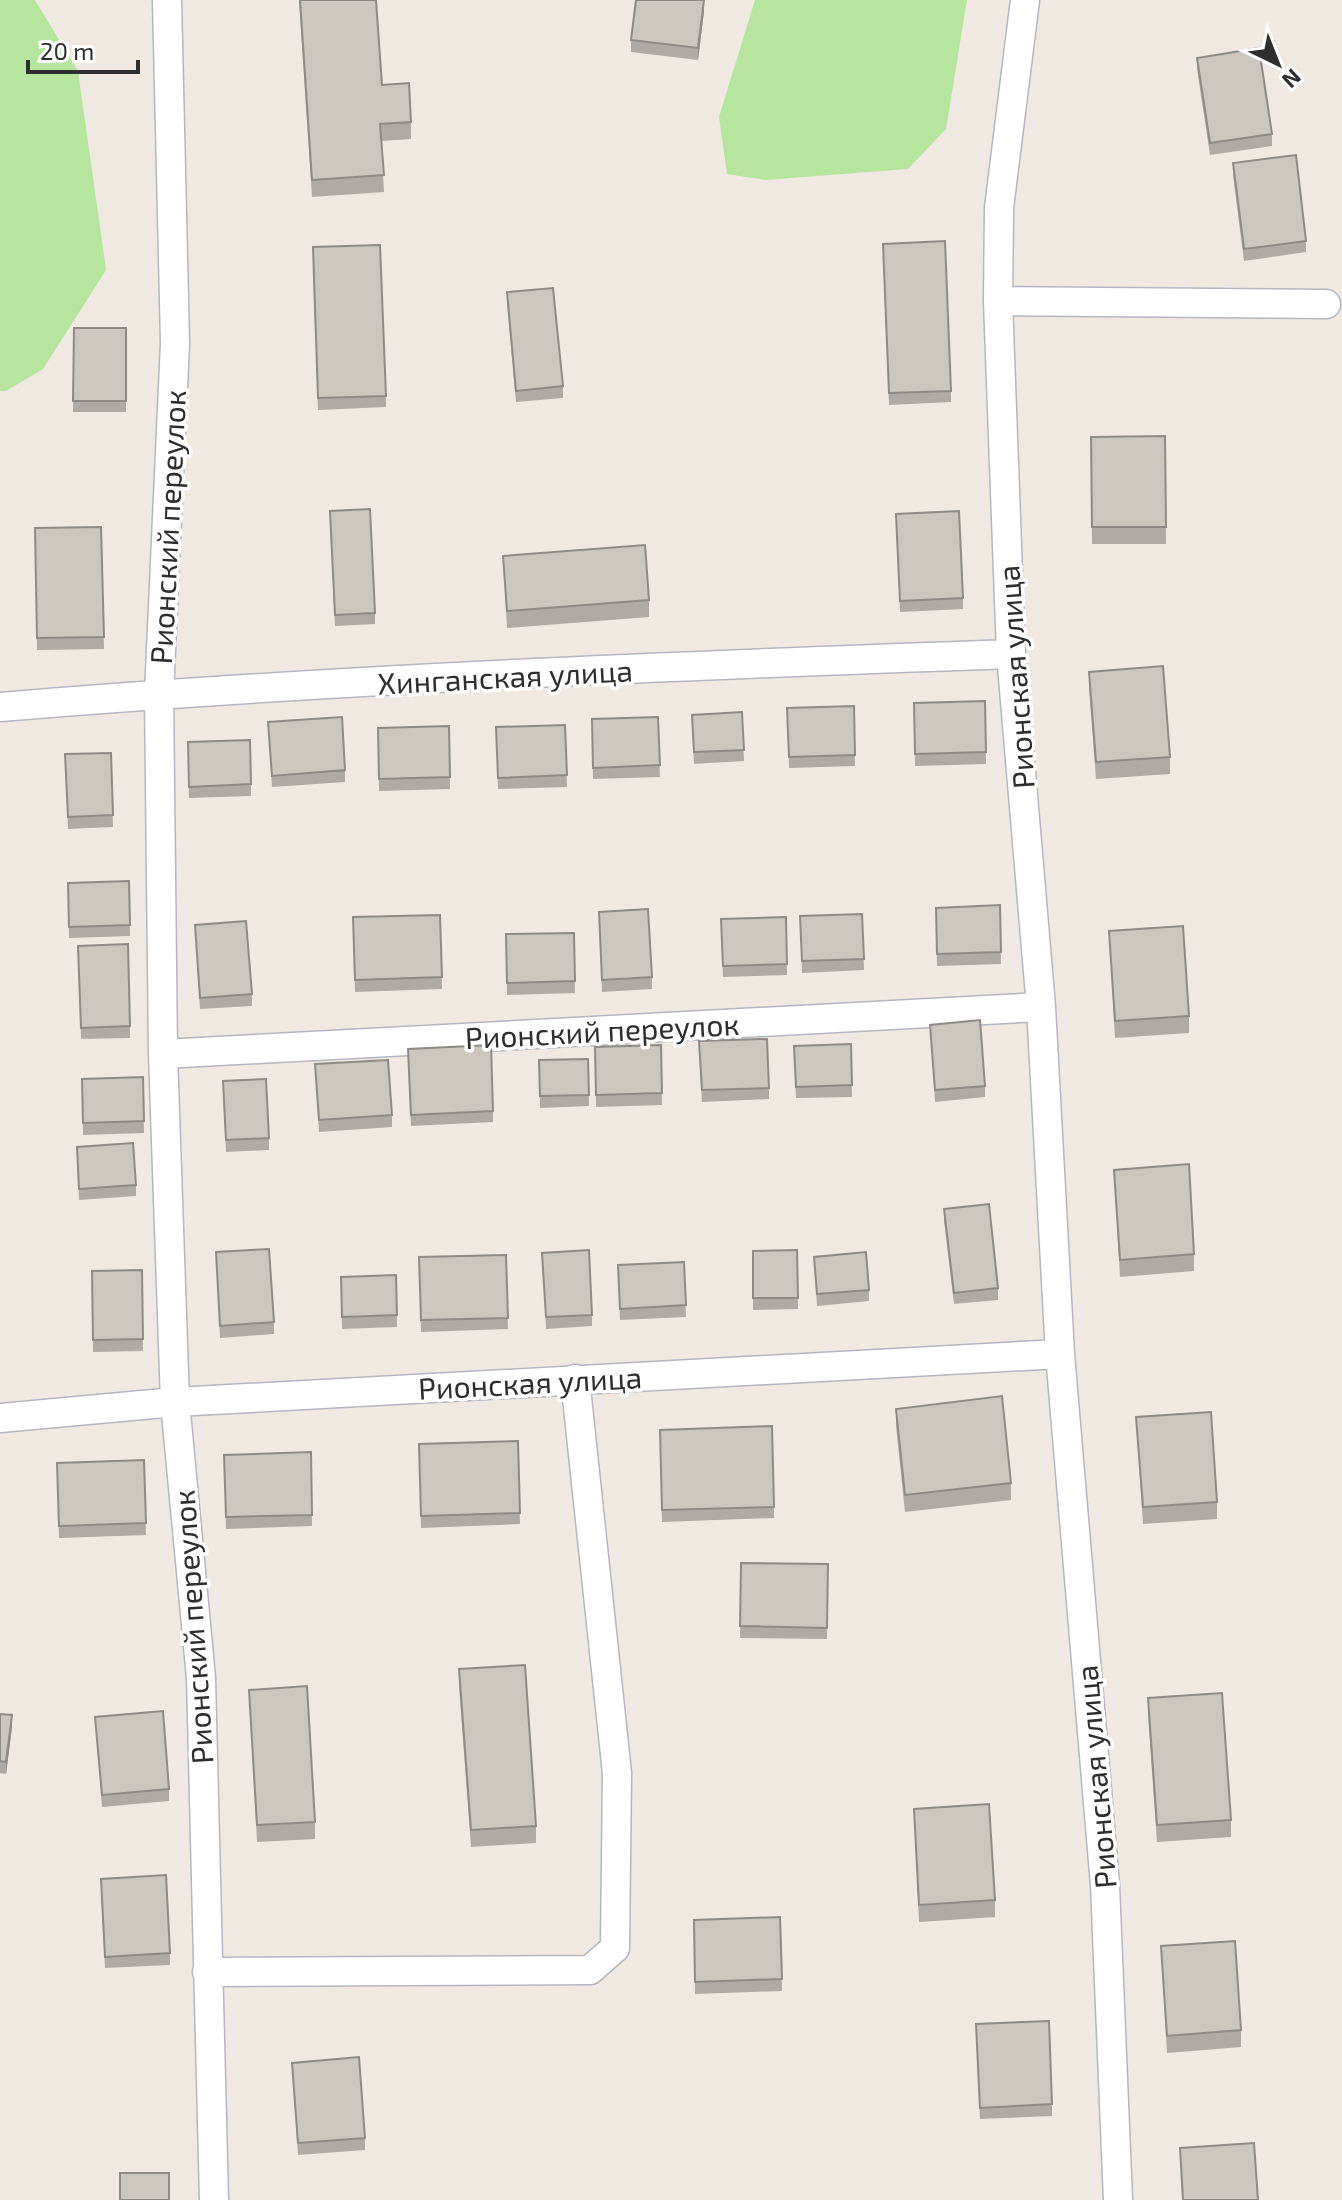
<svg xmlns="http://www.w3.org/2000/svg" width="1342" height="2200" font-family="'Exo 2',sans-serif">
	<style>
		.green { fill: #b6e59e }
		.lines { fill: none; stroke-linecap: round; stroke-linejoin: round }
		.minor-casing { stroke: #b4b7c1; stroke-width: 31 }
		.minor { stroke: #fff; stroke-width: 28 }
		.wall { fill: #afaba4 }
		.shaded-wall { fill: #8e8b86 }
		.building { fill: #cbc7bf; stroke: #8e8b86; stroke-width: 2 }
		.labels { text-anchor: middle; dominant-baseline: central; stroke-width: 7; stroke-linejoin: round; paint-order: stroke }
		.street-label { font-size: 30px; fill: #2e2e2e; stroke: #fff }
	</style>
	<rect width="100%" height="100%" fill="#efe9e1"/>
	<path class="green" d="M0 0H35L78 71 106 270 43 369 6 391H0Z
		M755 0H967L946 129 908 169 765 180 727 174 719 117Z"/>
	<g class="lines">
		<g class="minor-casing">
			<path id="minor" d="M167 0 175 343 159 694 163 1054 175 1402 201 1678 214 2200
				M1025 0 999 208 998 301 1011 654 1041 1007 1060 1354 1105 1885 1118 2200
				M998 301 1326 304
				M0 707C336 679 674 666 1011 654
				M163 1054 1041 1007
				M0 1418 175 1402 1060 1354
				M207 1972 590 1970 615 1948 617 1773 575 1379"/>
		</g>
		<use href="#minor" class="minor"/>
	</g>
	<path class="wall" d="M299 0H376L382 85 411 122V139L381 141 384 192 312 197Z
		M704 11 698 60 631 52V40Z
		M1197 58 1272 134V146L1210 155 1197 69Z
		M1233 163 1306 241V252L1244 261 1233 175Z
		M883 256 951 391V402L889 405Z
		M313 259 386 396V407L318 410Z
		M507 292 563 386V398L516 402 507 304Z
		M74 328H126V412H73Z
		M1165 436 1166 544H1092L1091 437Z
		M330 523 375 613V624L335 626Z
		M896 526 963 598V609L900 612Z
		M101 527 104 649 37 650 35 528Z
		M503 556 649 600V617L507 628Z
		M1089 672 1170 757V774L1096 779 1089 689Z
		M985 701 986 764 915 766 914 704Z
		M854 706 855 766 789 768 787 708Z
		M742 712 744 761 694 764 692 726Z
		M658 717 660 777 593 779 592 719Z
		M268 722 345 770V782L272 787Z
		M565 725 567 787 498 789 496 727Z
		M449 726 450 789 379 791 378 728Z
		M188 742 251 784V796L189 798Z
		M111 753 113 827 68 829 65 754Z
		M129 881 130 936 69 938 68 883Z
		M1000 905 1001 964 937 966 936 908Z
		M599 912 652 977V989L602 992Z
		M862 914 864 970 802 973 800 916Z
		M440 915 442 989 355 992 353 917Z
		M786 917 787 975 723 977 721 919Z
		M195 925 252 994V1006L200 1009Z
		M1109 931 1189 1016V1033L1115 1038Z
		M574 933 575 993 507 995 506 934Z
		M78 946 130 1026V1038L81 1039Z
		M930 1025 985 1086V1097L935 1102Z
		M851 1044 852 1097 796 1098 794 1046Z
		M661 1045 662 1105 596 1107 595 1047Z
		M699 1053 769 1088V1099L702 1102Z
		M588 1059 589 1106 540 1108 539 1060Z
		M408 1061 493 1111V1122L411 1126Z
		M315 1064 392 1115V1127L319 1132Z
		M143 1077 144 1133 83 1135 82 1079Z
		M223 1093 269 1138V1150L226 1152Z
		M77 1147 136 1185V1196L79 1200Z
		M1114 1170 1194 1254V1271L1120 1277Z
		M944 1209 998 1288V1300L954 1304 944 1221Z
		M797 1250 798 1309 753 1310V1251Z
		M216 1252 274 1322V1334L220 1338Z
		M542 1253 592 1315V1326L546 1329Z
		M506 1255 508 1329 421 1332 419 1257Z
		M814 1257 869 1290V1301L817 1306Z
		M684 1262 686 1317 620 1320 618 1265Z
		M142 1270 143 1351 93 1352 92 1271Z
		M396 1275 397 1327 342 1329 341 1277Z
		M896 1409 1011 1483V1500L905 1512 896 1426Z
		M1136 1417 1217 1502V1519L1143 1524Z
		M660 1430 774 1507V1518L662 1522Z
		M518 1441 520 1524 421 1528 419 1444Z
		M311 1452 312 1526 226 1529 224 1455Z
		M144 1460 146 1535 59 1538 57 1463Z
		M741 1563 828 1564 827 1639 740 1638Z
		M459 1669 536 1826V1843L471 1847 459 1686Z
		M249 1690 315 1822V1839L257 1842Z
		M1148 1698 1231 1820V1837L1157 1842 1148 1715Z
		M0 1714 12 1727 6 1774 0 1773Z
		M95 1717 169 1789V1801L102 1807Z
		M914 1809 995 1900V1917L919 1922Z
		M101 1890 170 1953V1965L105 1968Z
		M780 1917 782 1991 695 1994 694 1920Z
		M1161 1946 1241 2030V2047L1167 2053Z
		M976 2036 1052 2104V2116L980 2119Z
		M292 2063 365 2138V2150L298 2155Z"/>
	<path class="shaded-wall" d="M704 0V11L698 60V48Z
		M12 1715V1727L6 1774V1762Z"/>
	<path class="building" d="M300 0H376L382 85 409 83 411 122 380 124 384 175 312 180Z
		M636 0H704L698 48 631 40Z
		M1259 48 1272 134 1210 143 1197 58Z
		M1296 155 1306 241 1244 249 1233 163Z
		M945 241 951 391 889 393 883 244Z
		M380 245 386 396 318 398 313 247Z
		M553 288 563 386 516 391 507 292Z
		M74 328H126V401H73Z
		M1165 436 1166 527H1092L1091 437Z
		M370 509 375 613 335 615 330 511Z
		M959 511 963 598 900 601 896 514Z
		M101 527 104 637 37 638 35 528Z
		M645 545 649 600 507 611 503 556Z
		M1163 666 1170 757 1096 762 1089 672Z
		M985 701 986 752 915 754 914 703Z
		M854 706 855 755 789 757 787 708Z
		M742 712 744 750 694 752 692 715Z
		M342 717 345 770 272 776 268 722Z
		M658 717 660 765 593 768 592 719Z
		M565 725 567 775 498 778 496 727Z
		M449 726 450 777 379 779 378 728Z
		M250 740 251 784 189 787 188 742Z
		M111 753 113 815 68 817 65 754Z
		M129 881 130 925 69 927 68 883Z
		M1000 905 1001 952 937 954 936 908Z
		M648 909 652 977 602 980 599 912Z
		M862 914 864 959 802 961 800 916Z
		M440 915 442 977 355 980 353 917Z
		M786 917 787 964 723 966 721 919Z
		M246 921 252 994 200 998 195 925Z
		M1183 926 1189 1016 1115 1021 1109 931Z
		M574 933 575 981 507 983 506 934Z
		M128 944 130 1026 81 1028 78 946Z
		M980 1020 985 1086 935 1090 930 1025Z
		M767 1039 769 1088 702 1090 699 1041Z
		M851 1044 852 1085 796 1087 794 1046Z
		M491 1045 493 1111 411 1115 408 1049Z
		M661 1045 662 1093 596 1095 595 1047Z
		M588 1059 589 1095 540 1096 539 1060Z
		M388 1060 392 1115 319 1120 315 1064Z
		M143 1077 144 1121 83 1123 82 1079Z
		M266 1079 269 1138 226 1140 223 1081Z
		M133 1143 136 1185 79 1189 77 1147Z
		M1189 1164 1194 1254 1120 1260 1114 1170Z
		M989 1204 998 1288 954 1293 944 1209Z
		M269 1249 274 1322 220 1326 216 1252Z
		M589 1250 592 1315 546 1317 542 1253Z
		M797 1250 798 1298H753V1251Z
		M866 1252 869 1290 817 1294 814 1257Z
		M506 1255 508 1318 421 1320 419 1257Z
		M684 1262 686 1305 620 1309 618 1265Z
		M142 1270 143 1339 93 1340 92 1271Z
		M396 1275 397 1315 342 1317 341 1277Z
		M1002 1396 1011 1483 905 1495 896 1409Z
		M1211 1412 1217 1502 1143 1507 1136 1417Z
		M772 1426 774 1507 662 1510 660 1430Z
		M518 1441 520 1513 421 1516 419 1444Z
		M311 1452 312 1515 226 1517 224 1455Z
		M144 1460 146 1523 59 1526 57 1463Z
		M741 1563 828 1564 827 1628 740 1626Z
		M525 1665 536 1826 471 1830 459 1669Z
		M307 1686 315 1822 257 1825 249 1690Z
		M1222 1693 1231 1820 1157 1825 1148 1698Z
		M163 1711 169 1789 102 1795 95 1717Z
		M0 1714 12 1715 6 1762 0 1761Z
		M989 1804 995 1900 919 1905 914 1809Z
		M166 1875 170 1953 105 1957 101 1879Z
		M780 1917 782 1979 695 1982 694 1920Z
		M1235 1941 1241 2030 1167 2036 1161 1946Z
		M1049 2021 1052 2104 980 2108 976 2024Z
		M359 2057 365 2138 298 2143 292 2063Z
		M1254 2143 1258 2200H1183L1180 2148Z
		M120 2173H169V2200H120Z"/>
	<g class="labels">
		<g class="street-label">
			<text transform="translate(167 527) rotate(-87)">Рионский переулок</text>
			<text transform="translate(505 676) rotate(-3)">Хинганская улица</text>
			<text transform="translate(1015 677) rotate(-94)">Рионская улица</text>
			<text transform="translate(602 1030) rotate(-3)">Рионский переулок</text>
			<text transform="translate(530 1382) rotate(-3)">Рионская улица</text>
			<text transform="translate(192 1627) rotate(-94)">Рионский переулок</text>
			<text transform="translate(1095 1777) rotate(-95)">Рионская улица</text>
		</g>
	</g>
	<g transform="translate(1278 64) rotate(137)" stroke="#ffffff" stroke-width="6" paint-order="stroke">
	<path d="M0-6L14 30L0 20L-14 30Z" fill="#2e2e2e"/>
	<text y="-12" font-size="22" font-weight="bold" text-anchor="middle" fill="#2e2e2e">N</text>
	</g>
	<path d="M28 60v12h110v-12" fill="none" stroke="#2e2e2e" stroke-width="4"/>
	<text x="40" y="60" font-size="24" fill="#2e2e2e" stroke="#ffffff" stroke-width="6" paint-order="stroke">20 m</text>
</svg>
